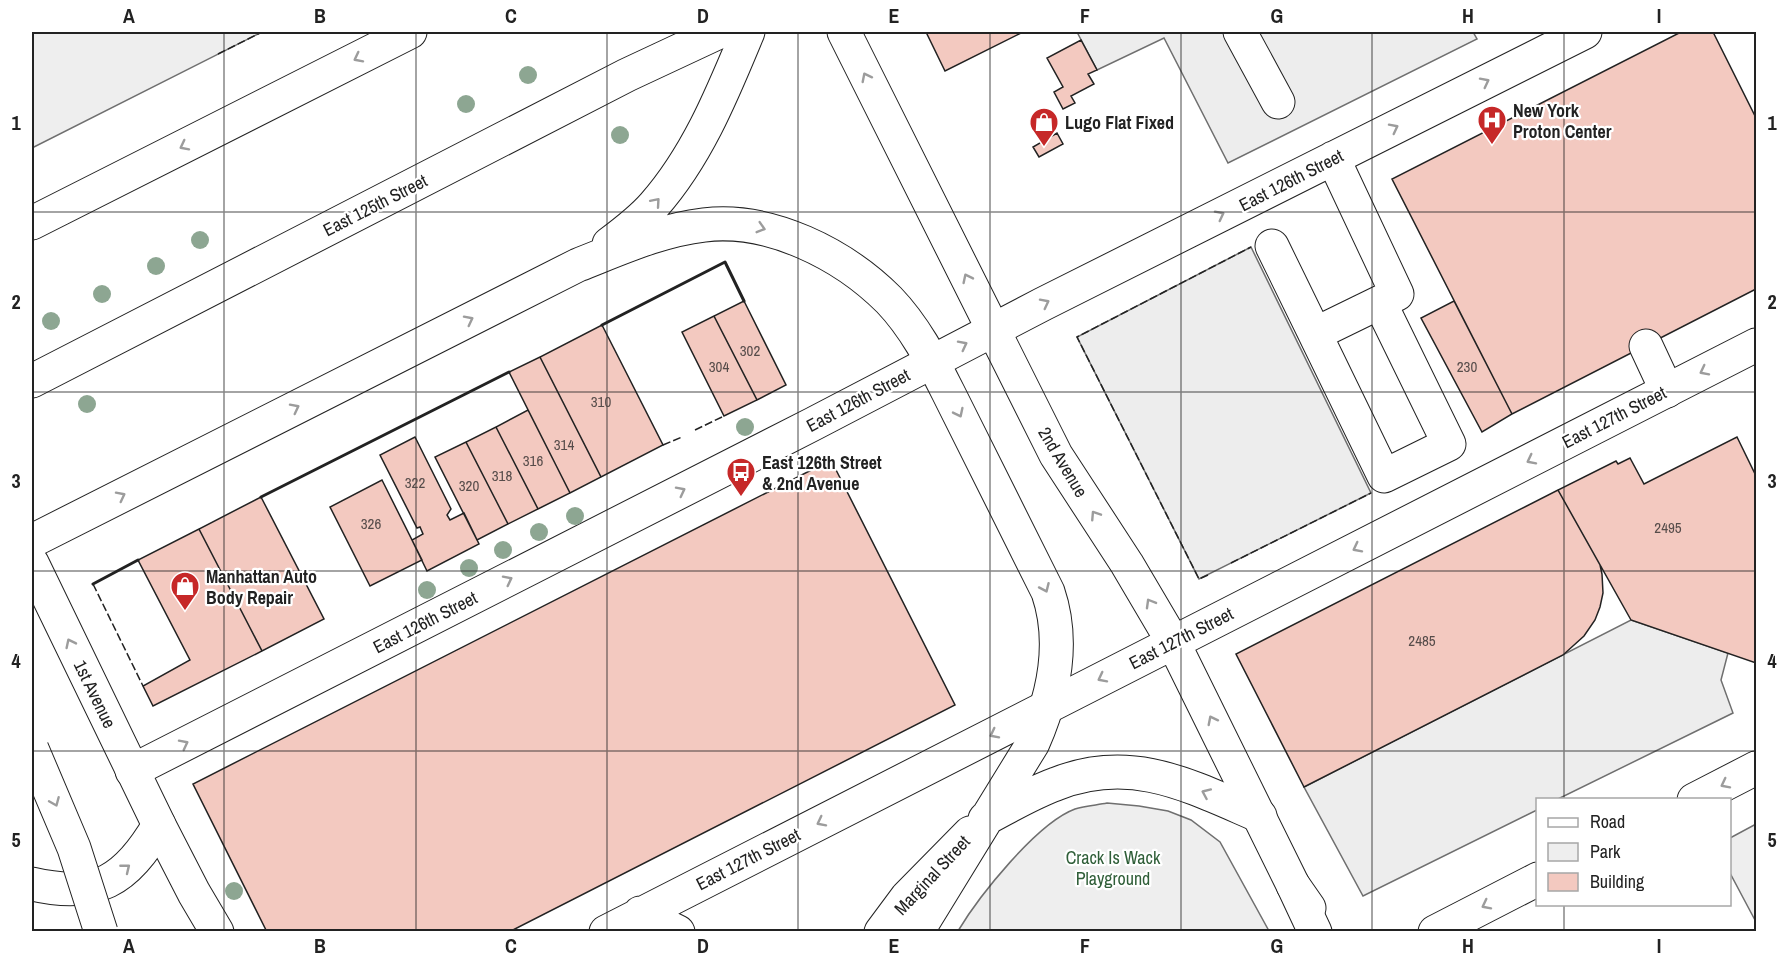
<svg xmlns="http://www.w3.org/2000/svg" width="1788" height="963" font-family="'Archivo Narrow',sans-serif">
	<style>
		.green { fill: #eee; stroke: #6f6f6f; stroke-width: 1.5 }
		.parking { fill: #ededed; stroke: #6f6f6f; stroke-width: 1.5 }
		.building { fill: #f3c9c0; stroke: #222; stroke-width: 1.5 }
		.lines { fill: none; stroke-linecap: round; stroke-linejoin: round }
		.minor-casing { stroke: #222; stroke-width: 35 }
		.major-casing { stroke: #222; stroke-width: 35 }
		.highway-casing { stroke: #222; stroke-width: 35 }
		.minor { stroke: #fff; stroke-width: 33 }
		.major { stroke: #fff; stroke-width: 33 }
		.highway { stroke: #fff; stroke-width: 33 }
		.major-bridge-casing { stroke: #222; stroke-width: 35; stroke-linecap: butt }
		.major-bridge { stroke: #fff; stroke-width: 33 }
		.fence { stroke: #222; stroke-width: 1.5; stroke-dasharray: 8 3; stroke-linecap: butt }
		.wall { stroke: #222; stroke-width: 3 }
		.tree { fill: #8da692 }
		.oneway { stroke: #9c9c9c }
		.grid { fill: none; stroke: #222; stroke-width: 1.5; stroke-opacity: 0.55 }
		.labels { text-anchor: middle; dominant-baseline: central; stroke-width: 4.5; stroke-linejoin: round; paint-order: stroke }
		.number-label { font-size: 15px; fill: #564c4a }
		.poi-label { font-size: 18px; font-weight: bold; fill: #222; stroke: #fff; text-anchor: start }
		.street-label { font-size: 18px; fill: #222; stroke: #fff }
		.park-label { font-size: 18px; fill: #2f5e38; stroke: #fff }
		.neatline { fill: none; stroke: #222; stroke-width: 2 }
		.grid-label { font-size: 20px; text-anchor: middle; font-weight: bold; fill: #222 }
	</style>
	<rect width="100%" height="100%" fill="#fff"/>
	<path class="green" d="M32 32H262L32 148Z
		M1107 803 1139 806 1168 811 1191 820 1220 842 1269 931H958C979 896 1037 823 1075 809 1085 806 1097 805 1107 803Z
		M1756 824V922L1730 873V838Z"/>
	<path class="parking" d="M1077 32H1473L1477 39 1228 163 1164 38 1097 70Z
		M1251 247 1371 493 1199 579 1077 337Z
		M1631 620 1728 653 1721 680 1733 713 1558 799 1538 800 1537 810 1363 896 1304 787Z"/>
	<path class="building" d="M926 32H1023L945 71Z
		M1681 32H1713L1756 118V289L1512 414 1392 179Z
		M1081 40 1097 70 1088 74 1094 84 1071 96 1075 103 1063 109 1054 92 1063 87 1047 58Z
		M1057 133 1063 144 1039 157 1033 147Z
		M744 301 786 385 757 400 714 316Z
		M1454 301 1512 414 1482 432 1421 318Z
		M714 316 757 400 724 416 682 332Z
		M602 325 663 445 601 477 540 357Z
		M540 357 601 477 570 493 509 372Z
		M528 410 570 493 538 509 496 427Z
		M496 427 538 509 508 524 466 442Z
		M415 437 451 509 447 515 450 520 464 513 479 544 427 571 412 540 423 534 420 527 417 528 380 455Z
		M1737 437 1756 476V663L1631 620 1558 490 1616 461 1618 464 1630 458 1644 484Z
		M466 442 508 524 477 540 435 457Z
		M831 460 955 705 509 932H267L193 784Z
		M382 480 422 560 370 586 330 507Z
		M1558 490 1600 565 1602 574 1603 593 1600 607 1595 620 1584 636 1563 655 1304 787 1236 654Z
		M261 497 324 619 262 651 199 529Z
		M199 529 262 651 153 706 143 686 190 660 138 560Z"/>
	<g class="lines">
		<g class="minor-casing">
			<path id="minor" d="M1240 32 1278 102
				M1272 246 1315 334 1397 294 1333 158
				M1315 334 1384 476 1449 444 1380 303
				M1646 346 1667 391
				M132 771 813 424 1043 304 1585 32
				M32 884C97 899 126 881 159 825
				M640 913 678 932
				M606 932 1047 707
				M881 932 907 897 970 833"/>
		</g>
		<g class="major-casing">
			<path id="major" d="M844 32 1056 455 1127 564 1173 642 1293 885 1309 908
				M32 381 627 75 719 32
				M32 563 159 825 194 893 217 932
				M1047 707 1756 345
				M1694 800 1756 768
				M1435 932 1538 879"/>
		</g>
		<g class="highway-casing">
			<path id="highway" d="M32 223 410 32
				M609 244C625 232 641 220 654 205 698 155 723 92 748 32
				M32 541 578 265C619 249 660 230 704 225 770 217 843 254 889 300 914 326 932 360 948 392L1048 592C1065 642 1054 695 1033 743L917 932
				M985 819C1008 807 1031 793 1056 784 1132 754 1190 786 1260 816
				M1293 885 1315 932"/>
		</g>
		<use href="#minor" class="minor"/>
		<use href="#major" class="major"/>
		<use href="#highway" class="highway"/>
		<g class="major-bridge-casing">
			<path id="major-bridge" d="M32 749 74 848 101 932"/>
		</g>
		<use href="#major-bridge" class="major-bridge"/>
		<path class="fence" d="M218 54 262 32
			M695 430 724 416
			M663 445 682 437
			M1231 563 1371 493
			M1208 575 1199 579 1077 337 1251 247
			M93 584 143 686"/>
		<path class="wall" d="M602 325 725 262 744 301
			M261 497 509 372
			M93 584 138 560"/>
	</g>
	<g class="tree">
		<circle cx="528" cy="75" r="9"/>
		<circle cx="466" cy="104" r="9"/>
		<circle cx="620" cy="135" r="9"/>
		<circle cx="200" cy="240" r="9"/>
		<circle cx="156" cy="266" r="9"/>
		<circle cx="102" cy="294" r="9"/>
		<circle cx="51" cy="321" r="9"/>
		<circle cx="87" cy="404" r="9"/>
		<circle cx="745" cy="427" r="9"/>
		<circle cx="575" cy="516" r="9"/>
		<circle cx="539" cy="532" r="9"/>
		<circle cx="503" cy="550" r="9"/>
		<circle cx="469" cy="568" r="9"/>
		<circle cx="427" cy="590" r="9"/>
		<circle cx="234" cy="891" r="9"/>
	</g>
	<defs><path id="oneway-chevron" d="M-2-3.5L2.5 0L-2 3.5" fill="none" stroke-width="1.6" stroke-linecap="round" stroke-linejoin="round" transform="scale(1.5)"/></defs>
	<g class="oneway">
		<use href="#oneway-chevron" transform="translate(358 58) rotate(153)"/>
		<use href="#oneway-chevron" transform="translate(866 77) rotate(-117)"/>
		<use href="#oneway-chevron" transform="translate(1485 82) rotate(-27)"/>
		<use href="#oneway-chevron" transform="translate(1394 128) rotate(-27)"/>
		<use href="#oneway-chevron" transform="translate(184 146) rotate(153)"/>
		<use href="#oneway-chevron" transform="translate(656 202) rotate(-49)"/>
		<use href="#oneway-chevron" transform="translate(1220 215) rotate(-27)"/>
		<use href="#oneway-chevron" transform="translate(761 228) rotate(17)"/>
		<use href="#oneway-chevron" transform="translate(967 278) rotate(-116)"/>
		<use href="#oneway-chevron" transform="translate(1045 303) rotate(-27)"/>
		<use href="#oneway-chevron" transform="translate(469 320) rotate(-27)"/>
		<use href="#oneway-chevron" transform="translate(963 345) rotate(-27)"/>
		<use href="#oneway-chevron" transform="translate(1704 371) rotate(153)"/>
		<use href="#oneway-chevron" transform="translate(295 408) rotate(-27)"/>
		<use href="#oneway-chevron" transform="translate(959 413) rotate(64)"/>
		<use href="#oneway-chevron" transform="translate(1531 460) rotate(153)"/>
		<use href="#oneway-chevron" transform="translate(681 491) rotate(-27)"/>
		<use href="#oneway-chevron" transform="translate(121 496) rotate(-27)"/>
		<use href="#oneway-chevron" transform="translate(1095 515) rotate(-123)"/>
		<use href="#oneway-chevron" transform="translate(1357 548) rotate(153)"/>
		<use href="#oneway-chevron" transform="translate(508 580) rotate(-27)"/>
		<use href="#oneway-chevron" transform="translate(1045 588) rotate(66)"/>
		<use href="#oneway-chevron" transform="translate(1150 603) rotate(-120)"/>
		<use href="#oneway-chevron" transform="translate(70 643) rotate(-116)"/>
		<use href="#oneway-chevron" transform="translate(1102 678) rotate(153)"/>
		<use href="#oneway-chevron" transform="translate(1212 720) rotate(-117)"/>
		<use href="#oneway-chevron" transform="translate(994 734) rotate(153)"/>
		<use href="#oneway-chevron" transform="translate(184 744) rotate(-27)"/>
		<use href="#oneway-chevron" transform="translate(1725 784) rotate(153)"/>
		<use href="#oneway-chevron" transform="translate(1206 793) rotate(-156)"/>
		<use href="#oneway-chevron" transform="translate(55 802) rotate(67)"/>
		<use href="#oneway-chevron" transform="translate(821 822) rotate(153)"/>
		<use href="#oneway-chevron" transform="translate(126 868) rotate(-39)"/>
		<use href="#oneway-chevron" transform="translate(1486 905) rotate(153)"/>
	</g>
	<path class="grid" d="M224 32V932M416 32V932M607 32V932M798 32V932M990 32V932M1181 32V932M1372 32V932M1564 32V800M32 212H1756M32 392H1756M32 571H1756M32 751H1756M1564 904V932"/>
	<defs>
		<g id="hospital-pin" transform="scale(1.5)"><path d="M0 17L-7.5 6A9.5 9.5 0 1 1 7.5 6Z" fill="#c62828" stroke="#fff"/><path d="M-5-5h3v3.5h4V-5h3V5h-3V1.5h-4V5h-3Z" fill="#fff"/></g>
		<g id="shop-pin" transform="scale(1.5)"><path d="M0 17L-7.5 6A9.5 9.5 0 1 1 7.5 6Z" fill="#c62828" stroke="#fff"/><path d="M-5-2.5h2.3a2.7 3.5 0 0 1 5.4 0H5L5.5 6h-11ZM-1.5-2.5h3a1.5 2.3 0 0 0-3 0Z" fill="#fff"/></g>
		<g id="bus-pin" transform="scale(1.5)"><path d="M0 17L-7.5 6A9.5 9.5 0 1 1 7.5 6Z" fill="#c62828" stroke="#fff"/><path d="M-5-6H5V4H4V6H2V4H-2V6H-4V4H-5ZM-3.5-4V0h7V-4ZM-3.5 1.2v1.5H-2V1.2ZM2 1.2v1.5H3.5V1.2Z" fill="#fff"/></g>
	</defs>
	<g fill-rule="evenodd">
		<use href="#hospital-pin" x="1492" y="120"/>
		<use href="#shop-pin" x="1044" y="122"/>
		<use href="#bus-pin" x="741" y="472"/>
		<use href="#shop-pin" x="185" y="586"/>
	</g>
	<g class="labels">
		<g class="number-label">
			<text x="750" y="350">302</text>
			<text x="719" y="366">304</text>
			<text x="1467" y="366">230</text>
			<text x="601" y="401">310</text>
			<text x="564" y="444">314</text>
			<text x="533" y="460">316</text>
			<text x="502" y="475">318</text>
			<text x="415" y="482">322</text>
			<text x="469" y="485">320</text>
			<text x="371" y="523">326</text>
			<text x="1668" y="527">2495</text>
			<text x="1422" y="640">2485</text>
		</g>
		<g class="poi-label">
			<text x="1513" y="110">New York<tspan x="1513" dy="21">Proton Center</tspan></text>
			<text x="1065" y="122">Lugo Flat Fixed</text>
			<text x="762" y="462">East 126th Street<tspan x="762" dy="21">&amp; 2nd Avenue</tspan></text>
			<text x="206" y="576">Manhattan Auto<tspan x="206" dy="21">Body Repair</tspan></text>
		</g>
		<g class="street-label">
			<text transform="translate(1291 180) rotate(-27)">East 126th Street</text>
			<text transform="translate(375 205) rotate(-27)">East 125th Street</text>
			<text transform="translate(858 400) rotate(-28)">East 126th Street</text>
			<text transform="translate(1614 417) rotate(-27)">East 127th Street</text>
			<text transform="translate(1063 462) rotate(59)">2nd Avenue</text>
			<text transform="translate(425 622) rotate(-27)">East 126th Street</text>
			<text transform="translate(1181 638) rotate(-27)">East 127th Street</text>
			<text transform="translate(95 694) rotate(64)">1st Avenue</text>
			<text transform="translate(748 859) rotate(-27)">East 127th Street</text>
			<text transform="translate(932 875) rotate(-47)">Marginal Street</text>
		</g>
		<g class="park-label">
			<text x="1113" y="857">Crack Is Wack<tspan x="1113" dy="21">Playground</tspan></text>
		</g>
	</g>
	<rect width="1788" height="963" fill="none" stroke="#ffffff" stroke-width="66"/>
	<rect x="1536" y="798" width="195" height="108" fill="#ffffff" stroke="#a7a7a7" stroke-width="1.5"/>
	<rect x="1548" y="818" width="30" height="9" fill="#ffffff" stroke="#a7a7a7" stroke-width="1.5"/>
	<text x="1590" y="828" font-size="18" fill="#222222">Road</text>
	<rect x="1548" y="843" width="30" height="18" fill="#eeeeee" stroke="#a7a7a7" stroke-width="1.5"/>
	<text x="1590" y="858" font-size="18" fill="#222222">Park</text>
	<rect x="1548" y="873" width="30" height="18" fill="#f3c9c0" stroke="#a7a7a7" stroke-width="1.5"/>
	<text x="1590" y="888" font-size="18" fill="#222222">Building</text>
	<rect x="33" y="33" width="1722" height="897" class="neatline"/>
	<g class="grid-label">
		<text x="129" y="23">A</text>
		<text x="320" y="23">B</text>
		<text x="511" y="23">C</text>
		<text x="703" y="23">D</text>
		<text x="894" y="23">E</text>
		<text x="1085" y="23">F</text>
		<text x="1277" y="23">G</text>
		<text x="1468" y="23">H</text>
		<text x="1659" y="23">I</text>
		<text x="16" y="130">1</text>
		<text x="1772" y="130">1</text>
		<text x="16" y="309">2</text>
		<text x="1772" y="309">2</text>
		<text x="16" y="488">3</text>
		<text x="1772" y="488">3</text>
		<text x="16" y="668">4</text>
		<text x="1772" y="668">4</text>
		<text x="16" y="847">5</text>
		<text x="1772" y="847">5</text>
		<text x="129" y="953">A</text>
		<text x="320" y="953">B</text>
		<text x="511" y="953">C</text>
		<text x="703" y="953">D</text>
		<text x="894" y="953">E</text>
		<text x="1085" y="953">F</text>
		<text x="1277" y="953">G</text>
		<text x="1468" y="953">H</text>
		<text x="1659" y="953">I</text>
	</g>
</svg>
